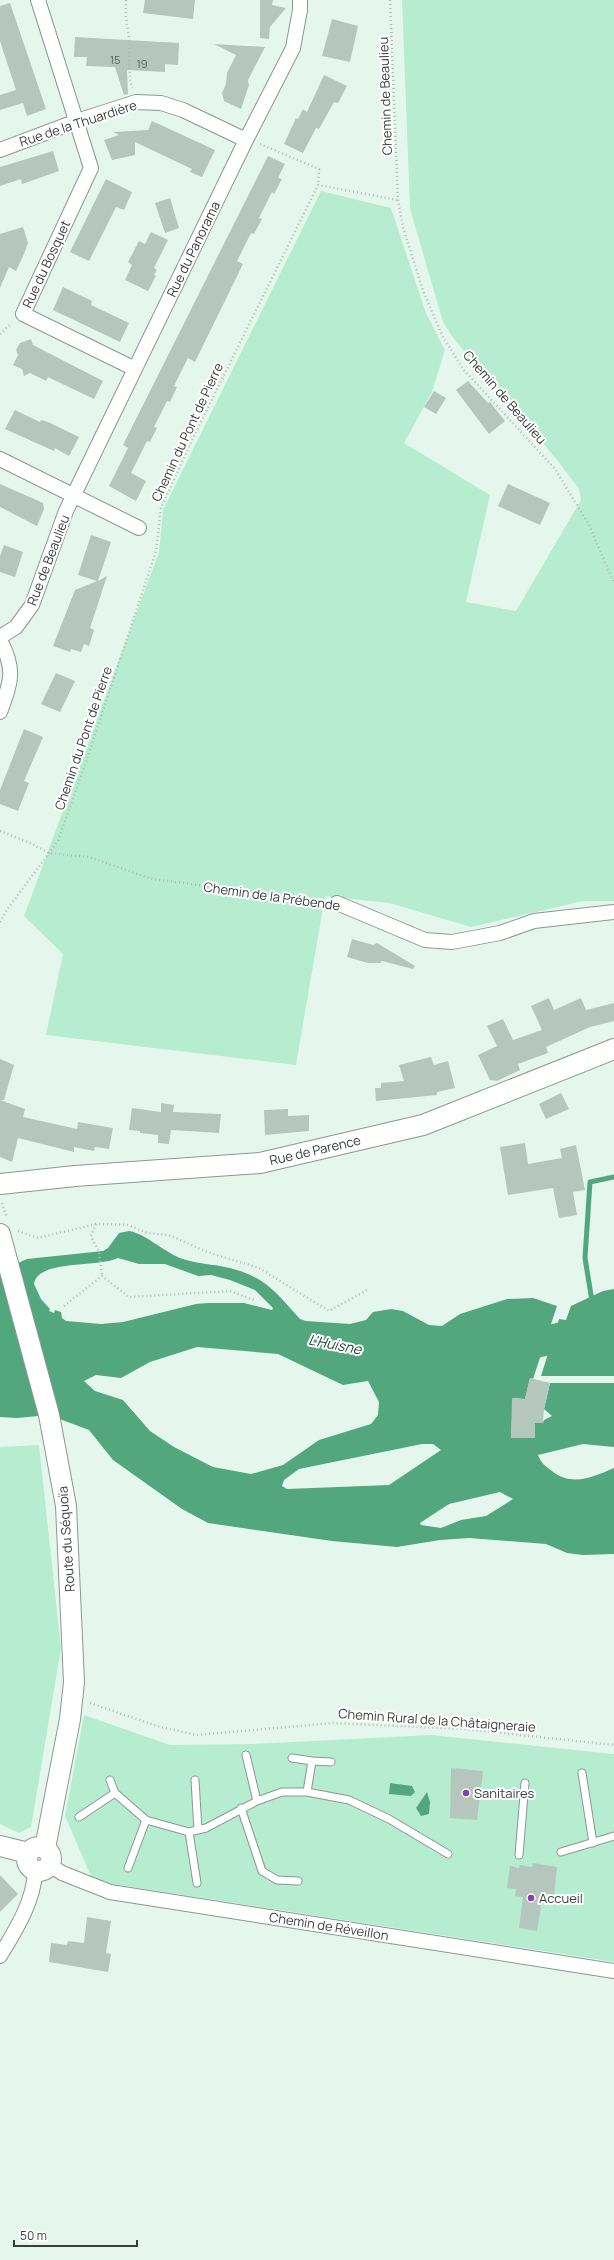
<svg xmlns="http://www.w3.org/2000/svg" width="614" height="2260" font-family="Manrope,sans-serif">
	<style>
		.green { fill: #b6edd0 }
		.water { fill: #53a77f; fill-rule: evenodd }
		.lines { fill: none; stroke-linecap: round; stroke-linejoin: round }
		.stream { stroke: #53a77f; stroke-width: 5 }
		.river { stroke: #53a77f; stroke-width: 30 }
		.building { fill: #b5c6bc }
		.lane-casing { stroke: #899990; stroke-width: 9 }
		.street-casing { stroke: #899990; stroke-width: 16 }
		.secondary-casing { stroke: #899990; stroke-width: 22 }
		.path { stroke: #adbbb3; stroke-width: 2.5; stroke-dasharray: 1 3; stroke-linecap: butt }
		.lane { stroke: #fff; stroke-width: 7 }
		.street { stroke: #fff; stroke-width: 14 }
		.secondary { stroke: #fff; stroke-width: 20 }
		.poi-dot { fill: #873eb0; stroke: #fff; stroke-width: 1.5 }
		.labels { text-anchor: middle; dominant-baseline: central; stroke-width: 4; stroke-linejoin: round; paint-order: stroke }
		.number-label { font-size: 11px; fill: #56605a }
		.street-label { font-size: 13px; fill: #373e3a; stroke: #fff }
		.poi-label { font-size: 13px; fill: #373e3a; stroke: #fff; text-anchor: start }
		.water-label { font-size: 14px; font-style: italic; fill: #183d2c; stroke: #fff }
	</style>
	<rect width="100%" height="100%" fill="#e5f7ed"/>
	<path class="green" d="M402 0H614V901H583L471 927 389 903 325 896 296 1065 46 1035 63 954 24 916 159 552 163 510 321 191 391 208 426 313 445 350 432 392 404 443 490 495 466 602 516 611 581 500 579 489 558 461 454 339 443 322 410 209Z
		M39 1445 61 1648 31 1827 19 1833 0 1824V1447Z
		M84 1715 170 1745 252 1744 431 1735 614 1754V1962L93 1881 65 1816Z"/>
	<path class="water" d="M129 1231C144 1233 163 1251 180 1258 196 1264 213 1264 230 1268 266 1277 277 1294 300 1319L306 1321 350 1324 366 1320 373 1312 391 1309 403 1311 429 1325 442 1326 460 1314 507 1299 533 1298 557 1306 533 1379 530 1378 525 1399 513 1398 511 1438H535V1423H543L544 1420 552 1416 544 1409 550 1383H614V1447L583 1444 538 1455C541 1463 545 1466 552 1471 572 1487 593 1477 614 1468V1554L583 1555 567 1553 546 1544 469 1538 440 1540 397 1547 332 1541 208 1523 182 1509 113 1460 89 1430 49 1415 17 1418 0 1417V1271L27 1259 103 1251 108 1248 119 1233ZM118 1258 139 1264H165L198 1276 211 1275 230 1280 255 1290 273 1308 272 1310 244 1303H208L196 1304 123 1322 101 1324 66 1321 62 1318 61 1312 55 1310 54 1313 49 1311 50 1309 41 1299 34 1284C38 1259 97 1268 118 1258ZM197 1347 278 1354 343 1385 368 1381 379 1402 378 1415 371 1424 319 1440 283 1465 251 1474 213 1467 174 1447 150 1431 123 1400 95 1391 84 1381 96 1375 121 1378 150 1362ZM422 1444H433L441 1450 389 1485 287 1489 282 1486 284 1480 299 1469ZM500 1492 513 1499 486 1516 461 1520 441 1528 421 1525 420 1523 449 1504Z
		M614 1289V1376H541L559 1319 566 1320 571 1306 603 1291Z
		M390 1783 412 1786 415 1792 411 1796 389 1794Z
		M427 1792 430 1802 429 1814 421 1816 416 1808Z"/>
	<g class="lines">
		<path class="stream" d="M592 1301 585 1258 590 1182 614 1177"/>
		<path class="river" d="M506 1350 584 1332 614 1344"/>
	</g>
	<path class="building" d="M145 0H195L193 19 143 13Z
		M260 0H273L272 5 286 8 270 27 269 39 260 38Z
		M10 3 46 109 27 116 23 103 0 110V95L16 90 0 41V6Z
		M332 19 358 26 350 62 322 56Z
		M75 37 179 43 178 65 165 64V72L127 70 128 94 124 95 115 67 86 66 87 57H74Z
		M214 44 265 47 248 80 249 85 241 109 224 101 222 93 226 84 227 73 236 55Z
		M324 75 347 86 338 103 334 102 319 129 316 128 303 153 284 144 296 118 298 119 303 109 307 112Z
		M152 121 215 150 202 177 190 172 192 169 135 142V155L112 160 104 140 119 135 113 132 148 130Z
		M53 151 59 171 22 184 21 179 0 186V167Z
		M268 156 285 164 278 178 282 179 274 194 272 192 259 218 262 219 254 234 251 233 237 261 243 264 195 362 188 358 174 386 177 387 170 402 167 401 154 427 157 428 150 442 147 441 131 473 146 481 136 501 109 486 128 448 123 445Z
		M106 179 132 192 124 210 116 207 89 261 70 252Z
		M170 198 179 228 165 233 155 203Z
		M23 227 28 243 24 254 16 271 9 267 0 288V234Z
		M151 232 168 240 154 268 157 270 154 275 156 276 148 291 125 280 132 265 128 262 139 241 145 244Z
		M63 287 92 301 91 305 129 323 120 342 53 310Z
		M31 339 33 345 103 381 94 399 48 377 46 381 30 373 24 376 22 369 13 365 18 355 16 350 20 343Z
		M468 381 488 403 490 402 505 421 489 434 456 390Z
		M434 391 446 398 436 414 424 407Z
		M15 410 40 422 41 420 48 422 79 437 69 456 55 448 54 451 5 429Z
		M0 484 43 503 44 509 37 526 0 507Z
		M508 484 550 503 540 525 498 506Z
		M91 535 111 542 98 581 107 576 90 628 94 630 89 646 84 644 81 652 71 649 70 652 53 646 75 590 97 581 78 575Z
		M4 545 23 552 15 577 0 572V556Z
		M56 673 75 681 60 712 41 704Z
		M24 729 43 737 24 781 29 783 18 811 0 804V790Z
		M352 939 373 945 377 943 415 966 413 969 382 961 380 963H368L347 957Z
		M549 998 554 1010 581 998 586 1010 614 1003V1021L590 1027 546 1047 548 1053 518 1064 520 1070 497 1081 490 1080 478 1055 497 1046 487 1026 503 1019 513 1040 542 1030 531 1006Z
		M431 1057 434 1065 448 1061 455 1088 437 1092V1095L376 1101 375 1088H381V1083L404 1081 399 1065Z
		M0 1059 14 1065 4 1100H0Z
		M561 1093 569 1109 546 1119 539 1104Z
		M0 1100 25 1109 23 1117 77 1129 78 1122 113 1128 109 1149 95 1147 94 1151 74 1147V1152L18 1138 12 1162 0 1157Z
		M161 1103 174 1105 173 1112 221 1114 219 1133 171 1130 169 1144 158 1143V1135L140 1133V1131L129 1130 132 1108 161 1112Z
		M288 1109V1116L309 1115V1131L265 1135 264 1110Z
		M525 1143 528 1164 562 1158 560 1149 576 1145 585 1190 573 1192 577 1215 559 1218 553 1188 508 1195 500 1147Z
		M530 1378 550 1383 544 1409 543 1423H535V1438H511L512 1398 525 1399Z
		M451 1768 483 1771 477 1820 450 1818Z
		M533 1863 557 1867 554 1895 543 1893 537 1931 519 1928 523 1897 515 1896 516 1889 507 1888 510 1866 519 1868 520 1865 532 1867Z
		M0 1875 18 1894 0 1912Z
		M87 1917 111 1921 106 1953 111 1954 108 1972 49 1962 51 1943 67 1945 68 1941 84 1943Z"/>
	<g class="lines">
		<g class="lane-casing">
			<path id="lane" d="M246 1755 257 1801
				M292 1758 312 1761
				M582 1773 593 1843
				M110 1780 115 1793 146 1820 189 1832 206 1828 257 1801 282 1792H307L349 1800 389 1819 448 1854
				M195 1780 198 1830
				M307 1792 312 1761 331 1762
				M241 1808 262 1871 277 1880 298 1881
				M79 1817 115 1793
				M189 1832 197 1883
				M561 1852 614 1836
				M519 1855 525 1783
				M128 1868 146 1820"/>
		</g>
		<g class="street-casing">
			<path id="street" d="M38 0 91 168 23 314 135 369
				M0 150 77 121 136 102 161 103 183 110 246 140
				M0 459 139 528
				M0 637 16 627 32 605 66 511 246 140 293 48 300 10V0
				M0 640C16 670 11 682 0 712
				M337 903 425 940 452 942 500 933 534 921 614 912
				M50 1865 62 1873 110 1892 614 1971
				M0 1956C15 1931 34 1902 35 1871"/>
		</g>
		<g class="secondary-casing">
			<path id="secondary" d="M0 1184 75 1176 260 1163 423 1125 614 1049
				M0 1234 49 1415 66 1506 74 1682 70 1719 45 1848
				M0 1846 28 1853
				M27 1859a12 12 0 1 1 24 0a12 12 0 1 1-24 0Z"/>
		</g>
		<path class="path" d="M126 0C125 13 126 19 128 31 131 50 127 69 132 88
			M390 0 398 200 403 227 423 291 443 337 463 369 555 469 589 525 614 583
			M260 144 319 169 318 185
			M0 334 12 323
			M0 831 30 843 49 853 89 857 152 879 323 901
			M0 922 6 911 58 841 86 762 156 551 161 508 191 442 318 185 398 200
			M2 1203 7 1218
			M96 1224 91 1236 99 1252 102 1276
			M18 1231 38 1238 96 1224 129 1225 147 1233 169 1235 207 1252 259 1268 329 1311 369 1289
			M64 1306 102 1276 129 1297 230 1291 254 1300
			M90 1703 160 1727 197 1735 333 1723 465 1729 614 1745"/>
		<use href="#lane" class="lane"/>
		<use href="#street" class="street"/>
		<use href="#secondary" class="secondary"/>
	</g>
	<g class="poi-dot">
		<circle cx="466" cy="1793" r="4"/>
		<circle cx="531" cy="1898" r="4"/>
	</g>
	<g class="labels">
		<g class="number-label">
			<text x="115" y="59">15</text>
			<text x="142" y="63">19</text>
		</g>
		<g class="street-label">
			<text transform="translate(385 96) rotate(-92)">Chemin de Beaulieu</text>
			<text transform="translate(78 123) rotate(-18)">Rue de la Thuardière</text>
			<text transform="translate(193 249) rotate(-64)">Rue du Panorama</text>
			<text transform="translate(46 264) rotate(-65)">Rue du Bosquet</text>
			<text transform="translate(505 397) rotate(49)">Chemin de Beaulieu</text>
			<text transform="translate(187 432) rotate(-65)">Chemin du Pont de Pierre</text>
			<text transform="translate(48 560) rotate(-69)">Rue de Beaulieu</text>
			<text transform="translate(83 738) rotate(-71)">Chemin du Pont de Pierre</text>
			<text transform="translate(272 896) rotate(8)">Chemin de la Prébende</text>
			<text transform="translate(315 1150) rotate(-13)">Rue de Parence</text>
			<text transform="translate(66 1539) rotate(-94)">Route du Séquoïa</text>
			<text transform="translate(437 1720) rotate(4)">Chemin Rural de la Châtaigneraie</text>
			<text transform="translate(329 1926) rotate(9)">Chemin de Réveillon</text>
		</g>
		<g class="poi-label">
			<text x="474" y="1793">Sanitaires</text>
			<text x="539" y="1898">Accueil</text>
		</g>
		<g class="water-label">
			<text transform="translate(335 1344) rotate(11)">L'Huisne</text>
		</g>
	</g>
	<path d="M14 2240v6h123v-6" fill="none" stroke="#373e3a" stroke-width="2"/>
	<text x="20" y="2240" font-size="12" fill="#373e3a" stroke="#ffffff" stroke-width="3" paint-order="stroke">50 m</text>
</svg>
